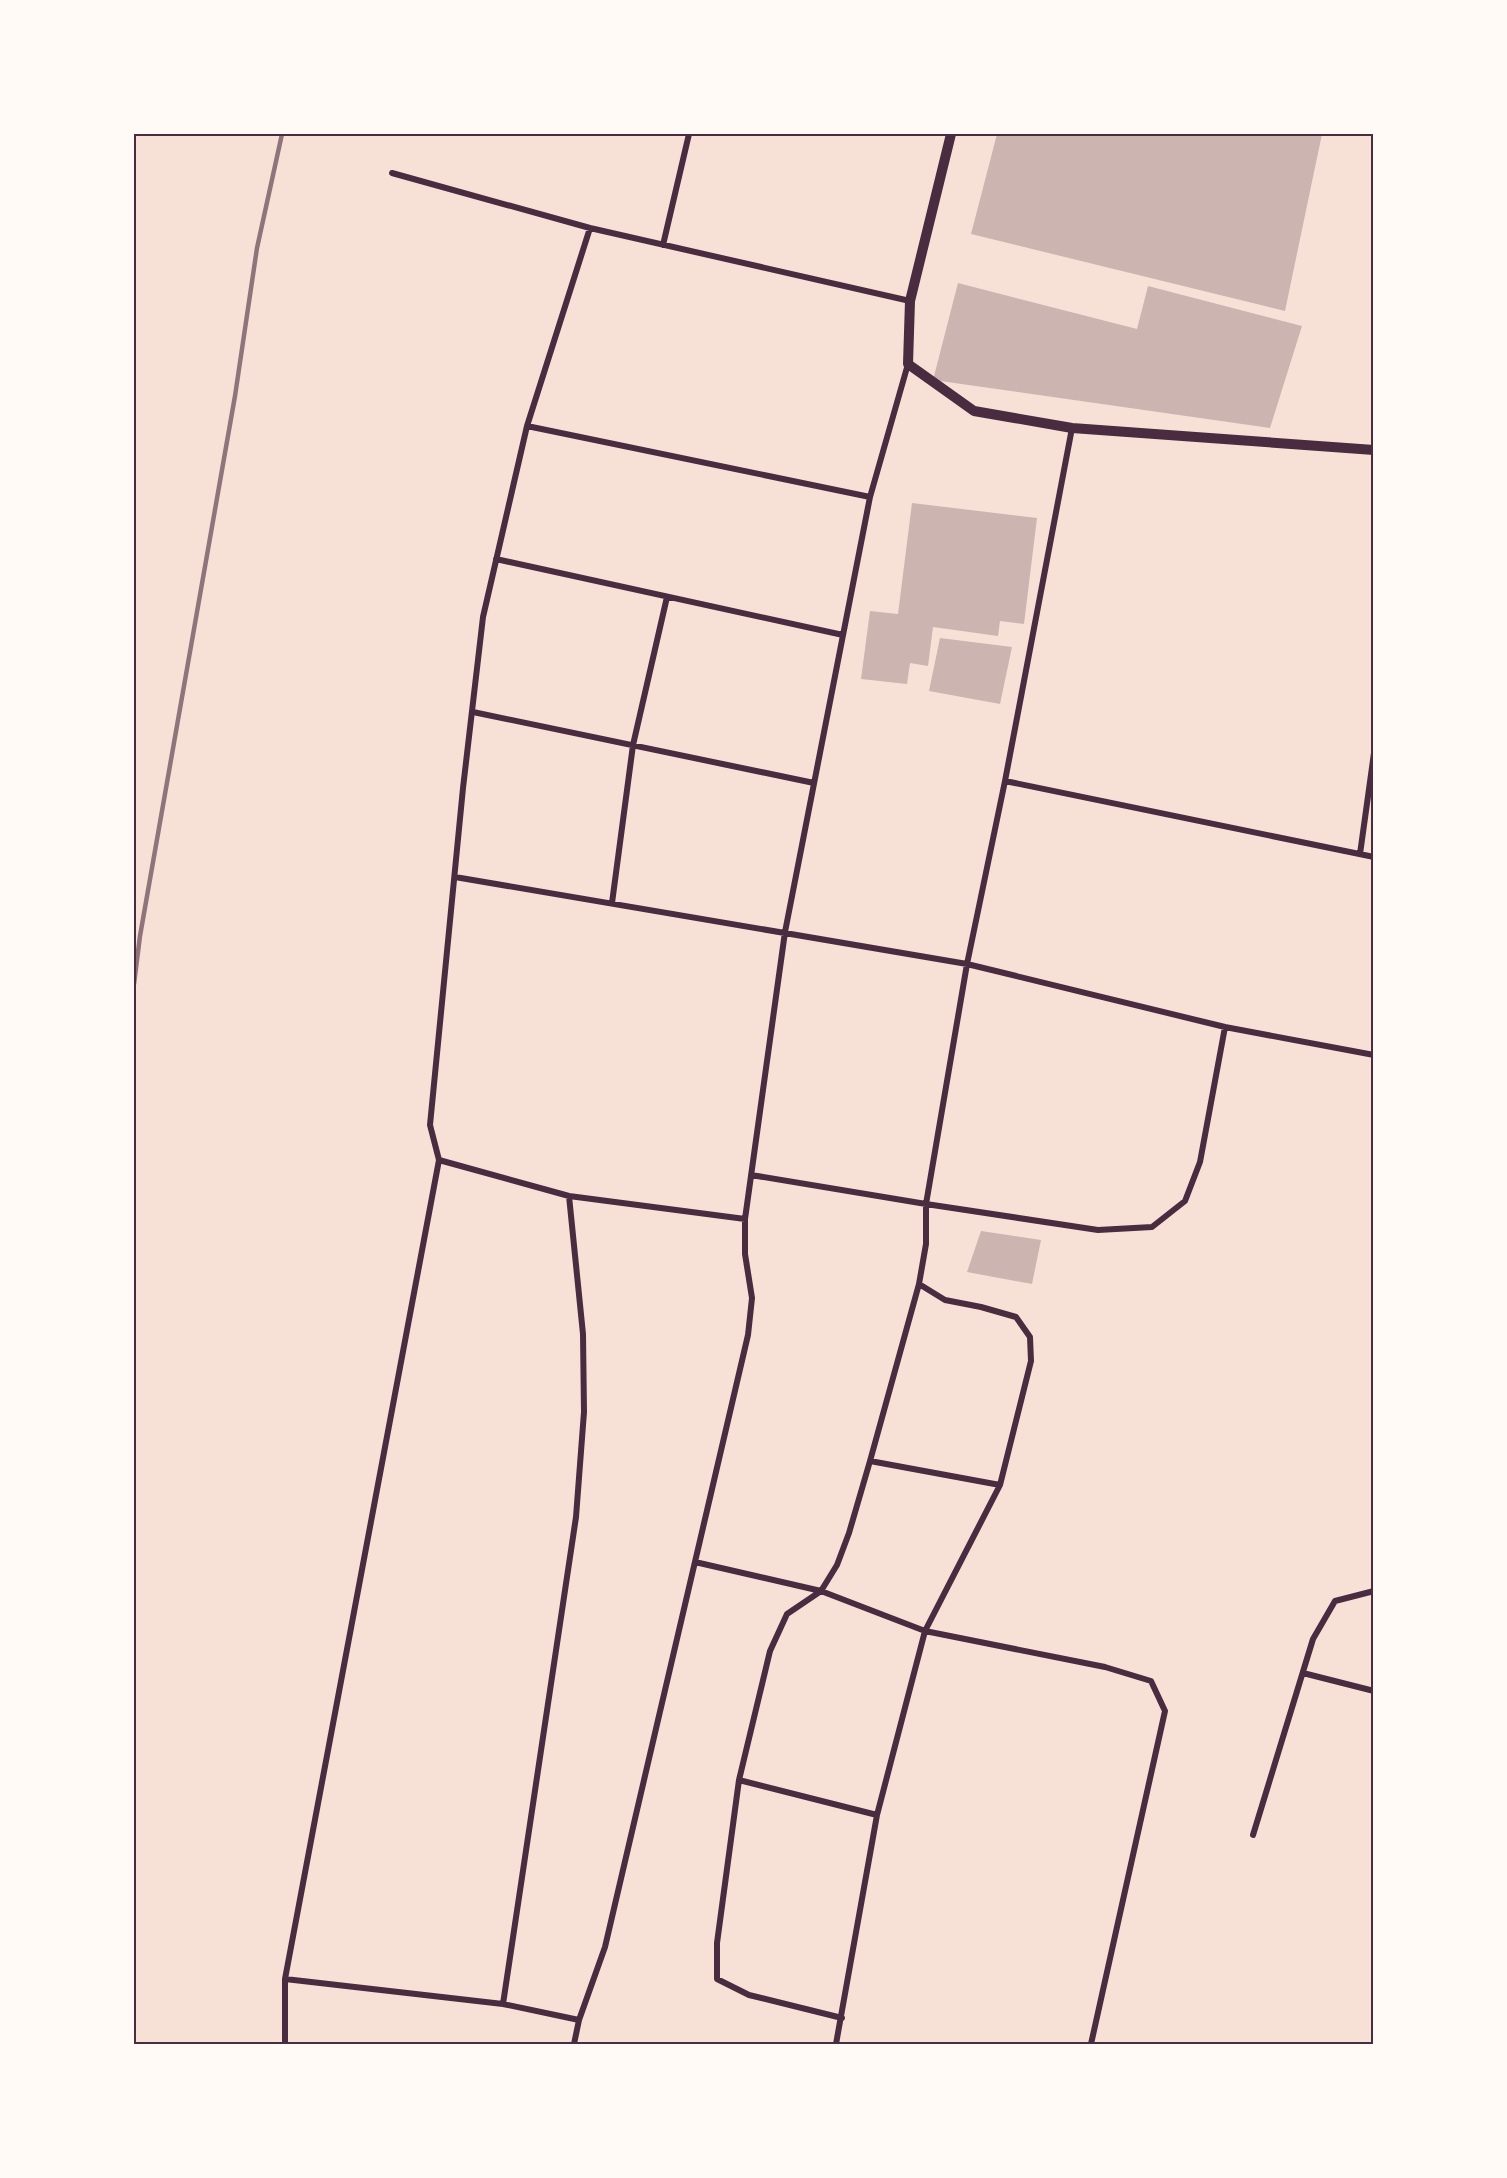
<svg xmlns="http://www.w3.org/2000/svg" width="1507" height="2178" font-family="'Space Grotesk',sans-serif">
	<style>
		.building { fill: #ccb4b1 }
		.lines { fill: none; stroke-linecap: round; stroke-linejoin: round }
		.minor { stroke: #4a2c40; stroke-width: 6 }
		.tertiary { stroke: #4a2c40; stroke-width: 10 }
		.rail { stroke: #8f747c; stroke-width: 4.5 }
		.neatline { fill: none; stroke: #4a2c40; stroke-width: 2 }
	</style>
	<rect width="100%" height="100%" fill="#f7e1d7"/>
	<path class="building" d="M997 134H1322L1285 311 971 234Z
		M958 283 1137 329 1148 286 1302 326 1270 428 933 380Z
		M912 503 1037 518 1024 624 1000 621 998 636 933 627 928 666 910 663 907 684 861 679 870 611 898 614Z
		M940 638 1012 647 1000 704 929 691Z
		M981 1231 1041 1240 1032 1284 967 1272Z"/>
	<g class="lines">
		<path class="minor" d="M392 173 590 228 910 301
			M590 228 527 426 483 617 463 788 430 1125 439 1160 569 1196 745 1219
			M663 245 689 134
			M527 426 870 497
			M496 559 843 635
			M473 712 814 783
			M1005 781 1374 857
			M1360 854 1374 753
			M455 877 967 964 1225 1027 1374 1055
			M612 903 633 745 667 597
			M751 1175 926 1204 1098 1230 1152 1227 1185 1201 1200 1162 1225 1027
			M870 1461 1000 1485
			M695 1562 821 1591 925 1631 1105 1667 1151 1681 1165 1711 1091 2044
			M1303 1673 1374 1691
			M739 1780 877 1815
			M1253 1835 1313 1639 1335 1601 1374 1591
			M285 1979 503 2004 579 2020
			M503 2004 576 1517 584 1412 583 1334 569 1196
			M842 2018 749 1995 717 1979V1943L739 1780 770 1651 787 1614 821 1591 837 1565 849 1533 870 1461 919 1284
			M285 2044V1979L439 1160
			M574 2044 579 2020 605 1947 748 1335 752 1298 745 1254V1219L785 932 870 497 908 364
			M836 2044 877 1815 925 1631 1000 1485 1031 1361 1030 1337 1016 1317 981 1307 945 1300 919 1284 926 1244V1204L967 964 1005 781 1072 428"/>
		<path class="tertiary" d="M951 134 910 301 908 364 974 411 1072 428 1374 450"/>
		<path class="rail" d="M134 984 140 936 235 396 257 248 282 134"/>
	</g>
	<rect width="1507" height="2178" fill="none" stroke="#fffaf5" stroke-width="270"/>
	<rect x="135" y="135" width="1237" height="1908" class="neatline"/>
</svg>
